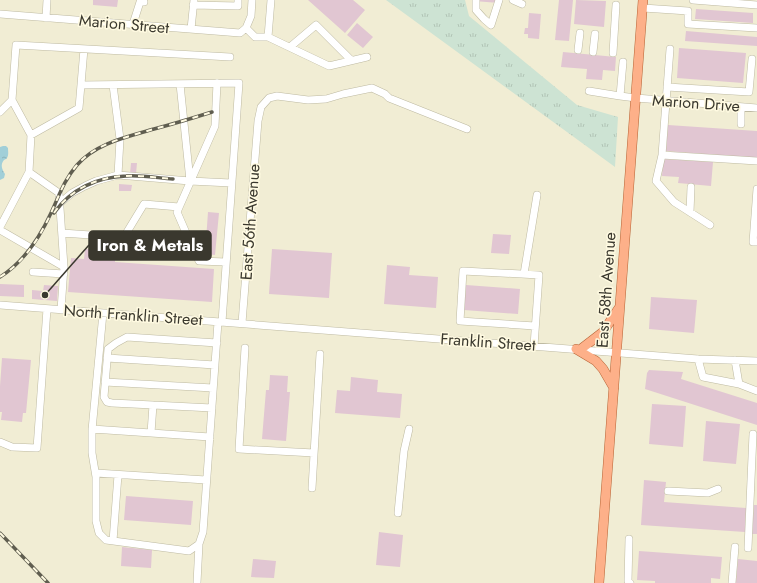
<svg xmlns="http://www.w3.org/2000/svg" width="757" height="583" font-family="Jost,sans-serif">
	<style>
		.grass { fill: url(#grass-tufts) }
		.water { fill: url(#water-ripples) }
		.building { fill: #e1c6d2 }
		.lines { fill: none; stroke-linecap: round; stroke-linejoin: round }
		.minor-casing { stroke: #bebaa2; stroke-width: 8 }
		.major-casing { stroke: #b76436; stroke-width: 10 }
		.minor { stroke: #fff; stroke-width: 7 }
		.major { stroke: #fdb089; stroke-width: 9 }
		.rail-casing { stroke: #605e50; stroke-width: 3.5 }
		.rail { stroke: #fffae1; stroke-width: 2; stroke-dasharray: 6; stroke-linecap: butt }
		.labels { text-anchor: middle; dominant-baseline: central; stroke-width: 3; stroke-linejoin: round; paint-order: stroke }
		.street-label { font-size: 16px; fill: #3a382e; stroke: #fffae1 }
		.leader { fill: none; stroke: #3a382e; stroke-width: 1.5 }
		.callout-dot { fill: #3a382e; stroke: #fffae1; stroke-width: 1.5 }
		.callout { fill: #3a382e; stroke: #3a382e; stroke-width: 1.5 }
		.callout-label { font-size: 17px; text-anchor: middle; font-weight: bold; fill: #fff }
	</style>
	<defs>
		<pattern id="grass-tufts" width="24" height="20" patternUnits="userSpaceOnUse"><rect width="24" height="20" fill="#cde3d3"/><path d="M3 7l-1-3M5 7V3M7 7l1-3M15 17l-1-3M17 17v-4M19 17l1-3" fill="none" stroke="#b1c4b5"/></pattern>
		<pattern id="water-ripples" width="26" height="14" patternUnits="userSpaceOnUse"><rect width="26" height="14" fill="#a1cfd8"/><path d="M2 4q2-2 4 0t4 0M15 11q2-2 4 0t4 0" fill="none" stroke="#8bb2ba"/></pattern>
	</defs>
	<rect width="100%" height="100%" fill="#f1edd4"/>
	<path class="grass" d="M386 0H465L469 16 577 105 618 117 615 167Z"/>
	<path class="water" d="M3 146H6L8 148C8 151 9 155 7 158 7 159 5 159 4 160 0 165 2 169 5 174L4 178 0 180V147Z"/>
	<path class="building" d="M93 0H118L117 7 93 5Z
		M308 0H353L365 10 345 33Z
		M474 0H499V3L474 1Z
		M559 0H573L569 41 555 40Z
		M576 0 606 1 604 27 574 24Z
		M696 9 753 13V23L695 19Z
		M529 13 541 14 539 39 528 38V34H524L525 28H528Z
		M357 23 373 37 363 48 347 35Z
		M686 31 757 37V46L685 41Z
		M679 48 746 53 743 83 677 78Z
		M563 52 616 57 615 71 603 70 602 80 586 79 587 69 561 67Z
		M668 125 757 131V158L666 151Z
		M663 159 713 162 711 186 678 183 679 177 662 176Z
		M131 163H137L136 174H130Z
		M119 184 132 185 131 191H119Z
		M208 212 219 213 215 255 205 254Z
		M493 234 511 235 509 254 491 253Z
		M85 249 115 251V262L214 269 212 302 68 292 71 258 84 259Z
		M272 249 332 253 329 298 269 294Z
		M387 265 410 267 409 275 438 277 436 308 384 304Z
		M0 284 24 285V297L0 296Z
		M44 285 58 286 57 301 32 299V290L43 291Z
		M466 285 520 289 518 314 464 310Z
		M651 297 697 300 694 333 649 329Z
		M2 358 31 360 26 413H23L22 422 1 420 2 412H0V386Z
		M649 370 683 372 681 379 757 403V425L645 389 647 373Z
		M270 375 288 376 287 392H290L286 441 262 439 266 390H269Z
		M351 377 378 380 377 392 402 394 400 418 335 413 337 390 350 391Z
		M652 404 686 406 683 447 649 444Z
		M706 421 740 424 736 464 703 461Z
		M644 480 666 482 664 502 746 508 745 532 641 525Z
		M126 496 193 501 191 525 124 520Z
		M754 505H757V534H752Z
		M379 532 403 535 400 567 376 565Z
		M122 547 152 550 151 568 121 566Z
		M639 551 722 557 720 579 711 578V583H655V581L637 580Z
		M253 559 276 561 274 578 251 577Z
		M738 559 757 561V583H736Z"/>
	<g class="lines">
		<g class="minor-casing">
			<path id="minor" d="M476 0V10L484 19 491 25 499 0
				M513 0 522 4
				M693 0 757 5
				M193 5 238 6V0
				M643 8 688 11V24L757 28
				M0 14 240 33 246 28
				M46 18 47 0
				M133 24 140 2H144
				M246 28 255 37H268L271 0
				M246 28 251 16 252 0
				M191 29 194 0
				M268 37 329 66 367 57
				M290 47 316 25 351 60
				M670 49 662 155 757 161
				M578 50 580 33
				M593 52 595 34
				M613 53 616 5
				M623 62 620 96 636 98 757 108
				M180 84 190 181
				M81 85 239 83 222 322
				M113 85 120 139 118 175
				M667 87 749 92 752 59
				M589 91 620 96
				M0 112 12 100
				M741 124V107
				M31 135 79 108 84 49
				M662 155 656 181 674 202 710 225
				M29 172 59 193 64 267 61 310
				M757 189 753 242H757
				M60 203 72 193 85 186 96 181 118 175 190 181 231 183
				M690 212 691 187
				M0 227 29 172 31 135 12 100 16 45 230 57
				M0 230 64 267
				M62 233 190 242 199 261 226 262
				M124 237 144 204 179 207
				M190 242 177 212 215 126 217 83
				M33 272 64 274
				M524 274 537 195
				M0 305 698 359 757 361
				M103 313 92 430V453L96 477V521L99 533 106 540 189 551 199 544 203 532 218 322
				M242 323 258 121 261 107 269 98 277 96 308 100 326 99 343 94 372 88 385 94 389 98 467 129
				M534 346 539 275 463 271 460 321 535 326
				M245 348 239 449 314 453
				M107 358 215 365
				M698 359 703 377 739 384
				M735 360 739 384 757 391
				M105 382 213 388
				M153 405 212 408
				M92 429 210 437
				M151 433 153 405 112 403 107 402 104 397 108 349 116 343 127 337 217 343
				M0 442 12 447 37 448 47 309
				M96 473 206 480
				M312 488 320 354
				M668 491 708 493 718 489
				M398 513 404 451 409 429
				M629 539 628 581 630 583
				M113 541 118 475
				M748 548 753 434
				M197 583 199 544
				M732 583 735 547"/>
		</g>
		<g class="major-casing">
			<path id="major" d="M576 349 596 361 603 369 614 388
				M581 349 603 332 619 308
				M599 583 643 0"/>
		</g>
		<use href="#minor" class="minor"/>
		<use href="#major" class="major"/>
		<g class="rail-casing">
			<path id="rail" d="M54 213C71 189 97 177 126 176 142 175 158 178 173 179
				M0 277C24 262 39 239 51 213 59 196 64 180 77 165 96 143 127 137 154 129 173 124 193 118 212 112
				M0 533 48 583"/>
		</g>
		<use href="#rail" class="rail"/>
	</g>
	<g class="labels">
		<g class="street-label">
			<text transform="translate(124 24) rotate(5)">Marion Street</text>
			<text transform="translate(696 103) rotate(4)">Marion Drive</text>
			<text transform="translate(250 222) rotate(-86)">East 56th Avenue</text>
			<text transform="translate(606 290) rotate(-86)">East 58th Avenue</text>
			<text transform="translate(133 315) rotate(4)">North Franklin Street</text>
			<text transform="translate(488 342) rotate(4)">Franklin Street</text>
		</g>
	</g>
	<path class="leader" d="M45 295L89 245"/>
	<circle class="callout-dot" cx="45" cy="295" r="4"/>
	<rect class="callout" x="89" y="231" width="122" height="29" rx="4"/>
	<g class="callout-label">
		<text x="150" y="251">Iron &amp; Metals</text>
	</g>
</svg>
